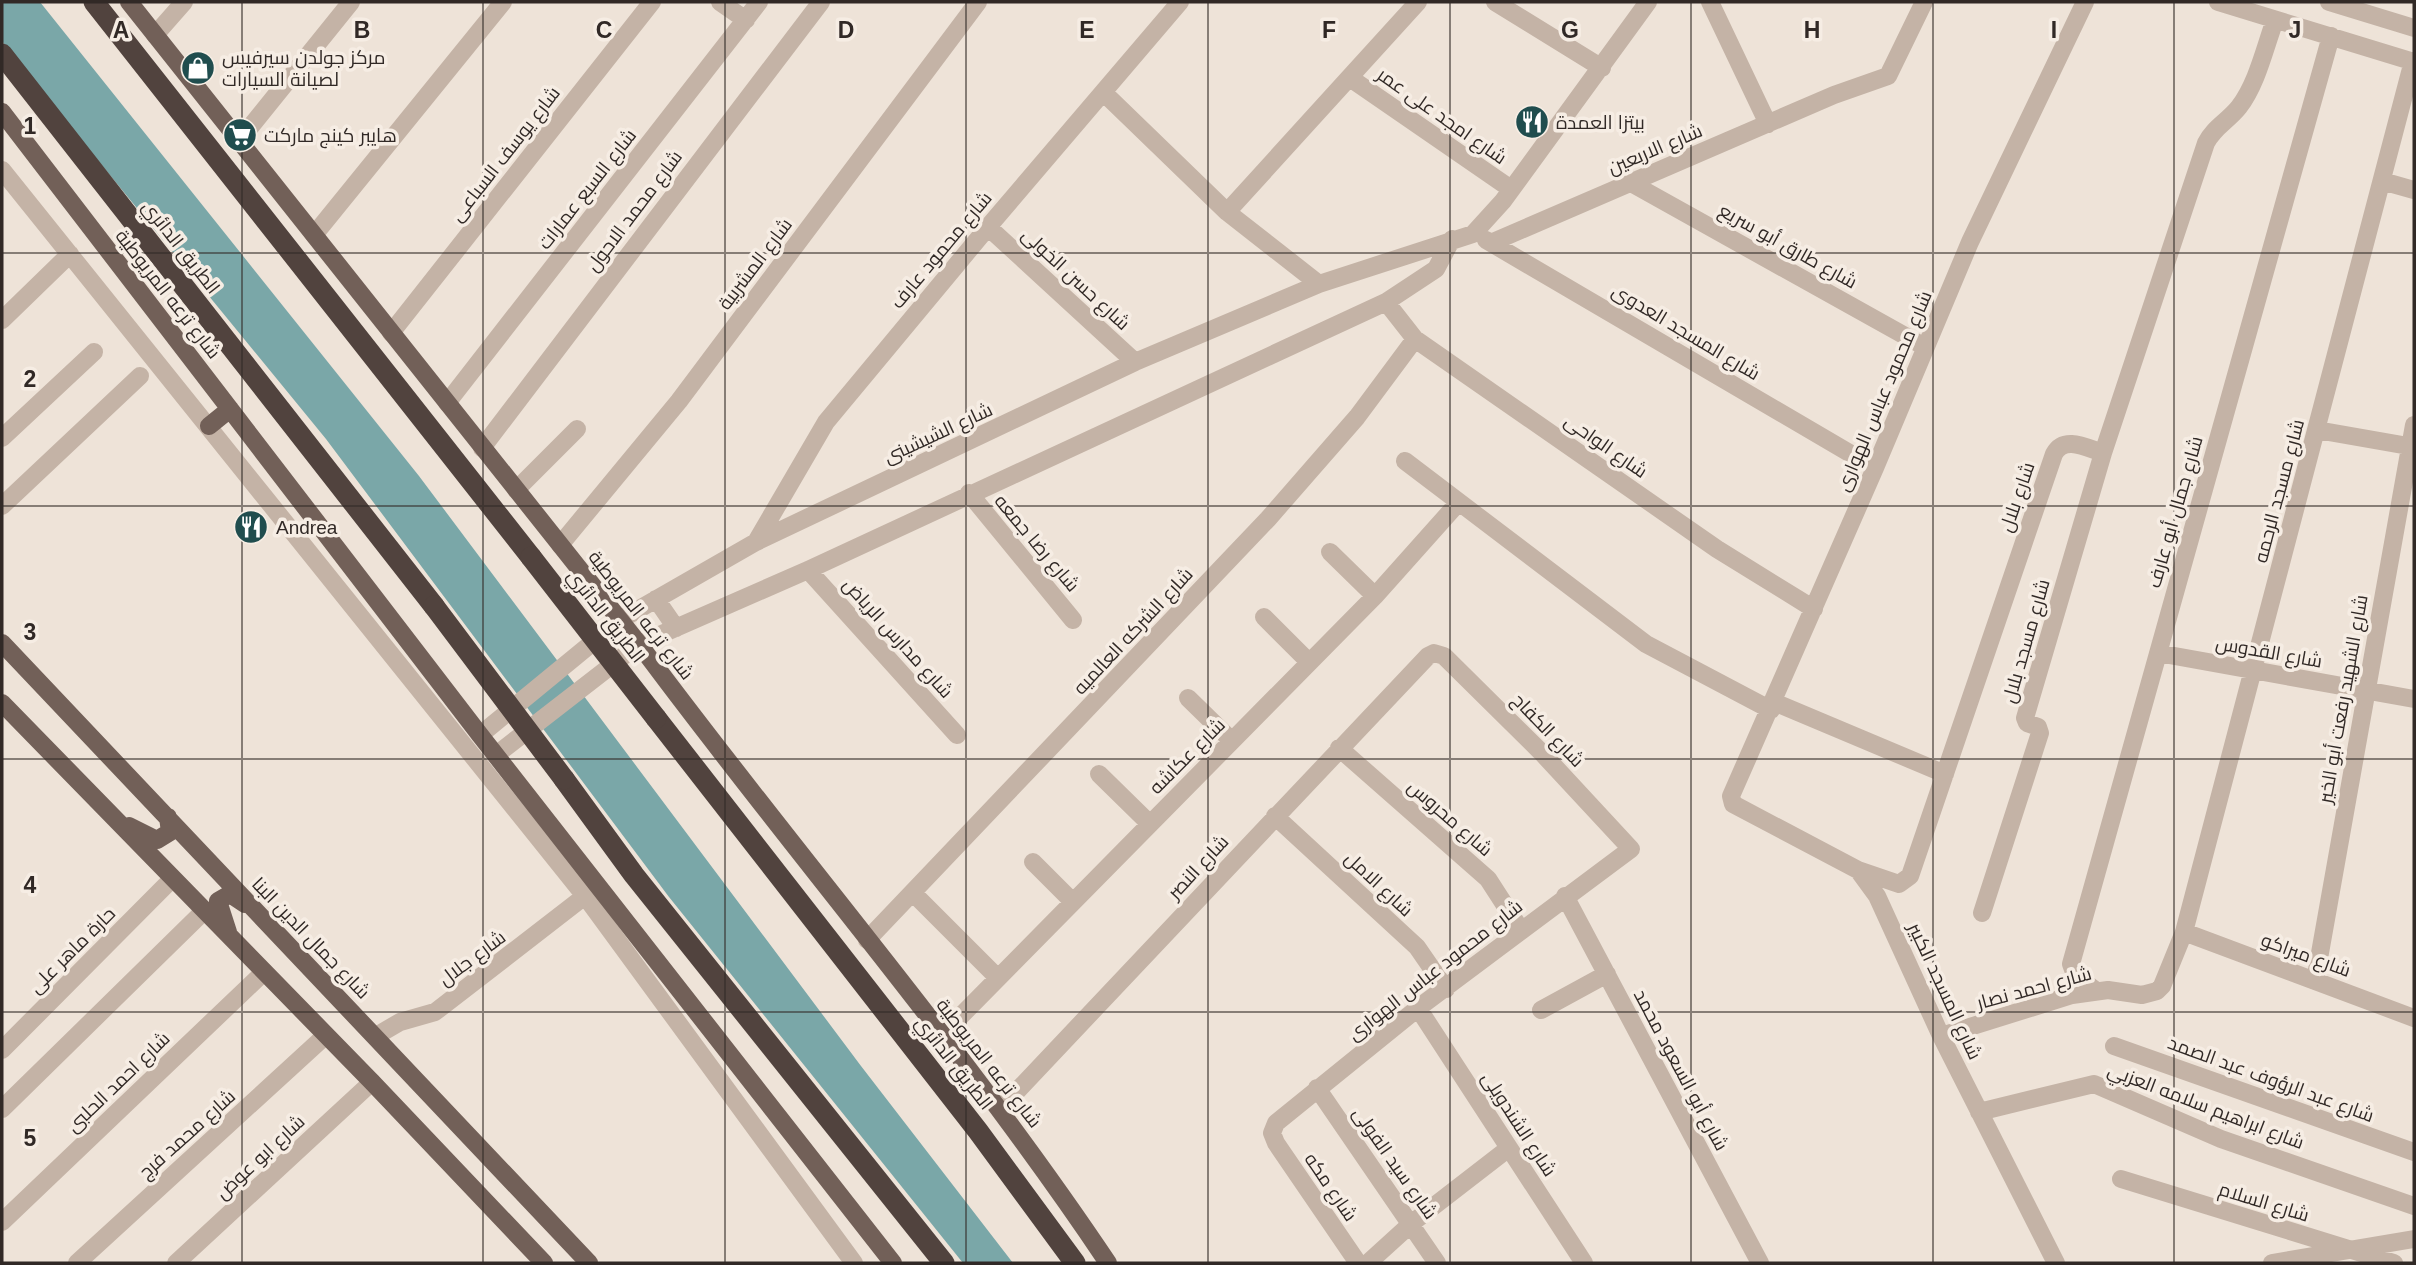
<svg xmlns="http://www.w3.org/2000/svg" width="2416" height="1265" font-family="Arial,Cairo,sans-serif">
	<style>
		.water { fill: #7aa7a8 }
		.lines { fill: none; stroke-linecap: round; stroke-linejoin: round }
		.minor { stroke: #c4b3a6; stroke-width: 18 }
		.major { stroke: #726058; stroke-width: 18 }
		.highway { stroke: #51433e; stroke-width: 21 }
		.highway-bridge { stroke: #51433e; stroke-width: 21 }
		.grid { fill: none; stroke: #312926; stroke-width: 2; stroke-opacity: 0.55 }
		.labels { text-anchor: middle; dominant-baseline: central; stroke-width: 7; stroke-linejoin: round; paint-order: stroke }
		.poi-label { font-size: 19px; fill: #312926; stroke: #f6ede4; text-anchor: start }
		.street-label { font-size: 19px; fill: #312926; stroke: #f6ede4 }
		.grid-label { font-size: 23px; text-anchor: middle; font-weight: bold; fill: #312926; stroke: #f6ede4; stroke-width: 7; stroke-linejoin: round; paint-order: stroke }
	</style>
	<rect width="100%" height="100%" fill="#eee3d8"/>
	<path class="water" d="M2 2H40L419 476 861 1066 1013 1263H963L669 897 326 439 14 58 2 41Z"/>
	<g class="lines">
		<path class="minor" d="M720 2 746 20
			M1495 2 1602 68
			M1710 2 1768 124
			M2218 2 2414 62
			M2329 2 2414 28
			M155 35 184 2
			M1350 78 1511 189
			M1104 93 1227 212 1319 284
			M239 141 351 2
			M2 170 585 896 854 1263
			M2382 181 2414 190
			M1631 183 1925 347
			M1227 212 1418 2
			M988 227 1135 362
			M314 235 503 2
			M1486 240 1875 468
			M1493 242 1834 95 1888 76 1924 2
			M1386 302 1415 339 1717 549 1814 609
			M2 320 70 254
			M391 333 652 2
			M447 403 759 2
			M2317 430 2414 447
			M2 438 94 352
			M482 448 821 2
			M1405 461 1646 644 1771 710
			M516 490 577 429
			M969 493 1073 620
			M2 506 140 376
			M756 542 826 422 988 227 1180 2
			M560 545 679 401 978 2
			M1330 552 1375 596
			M808 570 957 735
			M656 599 676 628
			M1264 617 1309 662
			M2158 653 2414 699
			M1188 698 1232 741
			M1774 702 1945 774
			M480 735 620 620 756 542 1135 362 1319 284 1473 234 1503 201 1648 2
			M1339 748 1488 879 1521 930
			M496 755 639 644 808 570 1386 302 1436 269 1452 239
			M1099 774 1150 824
			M1275 816 1417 947 1446 989
			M1033 862 1073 902
			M1858 870 1899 884 1910 876 2054 454C2064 435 2087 448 2103 453L2206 143C2214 127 2228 121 2239 107 2257 84 2265 47 2275 20
			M913 893 998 978
			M1565 896 1760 1263
			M1982 913 2040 733 2038 727 2027 723 2025 718 2103 453
			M2184 932 2414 1018
			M867 940 1268 519 1357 417 1415 339
			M2315 981 2414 425
			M2095 990 2075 975 2071 964 2331 36
			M1418 1008 1584 1263
			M1541 1010 1607 974
			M942 1035 1375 596 1458 503
			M376 1036 400 1022 435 1012 585 896
			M1941 1036 2072 995 2108 990 2142 995 2157 991 2162 986 2184 932 2413 61
			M2114 1046 2414 1152
			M2 1050 172 879
			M1317 1088 1437 1263
			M2 1109 203 912
			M1000 1109 1428 656 1434 653 1444 656 1541 752 1631 849 1418 1008 1276 1123 1272 1133 1276 1143 1358 1263
			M1979 1112 2094 1084 2221 1139 2414 1206
			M2121 1179 2394 1263
			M2 1222 264 972
			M77 1263 325 1036
			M176 1263 372 1082
			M1368 1263 1412 1223 1509 1148
			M2056 1263 1941 1036 1877 896 1858 870 1733 804 1731 796 1875 468 1970 242 2085 2
			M2272 1263 2414 1239"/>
		<path class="major" d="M129 2 639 644C793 852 964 1048 1108 1263
			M2 112 480 735 893 1263
			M209 426 230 409
			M2 643 589 1263
			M2 703 372 1082 544 1263
			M129 826 157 840 170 832 168 817
			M228 932 218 901 230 894 245 904"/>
		<path class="highway" d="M94 2 531 557
			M2 54 434 606
			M656 718 978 1131 1075 1263
			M564 779 634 875 944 1263"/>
		<path class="highway-bridge" d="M531 557 656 718
			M434 606 564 779"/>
	</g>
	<path class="grid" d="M242 2V1263M483 2V1263M725 2V1263M966 2V1263M1208 2V1263M1450 2V1263M1691 2V1263M1933 2V1263M2174 2V1263M2 253H2414M2 506H2414M2 759H2414M2 1012H2414"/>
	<defs>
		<g id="shop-disc" transform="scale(1.75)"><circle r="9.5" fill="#204d4e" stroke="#f6ede4"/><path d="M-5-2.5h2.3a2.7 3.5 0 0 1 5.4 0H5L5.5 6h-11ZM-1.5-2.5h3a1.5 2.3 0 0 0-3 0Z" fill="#fff"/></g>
		<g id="restaurant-disc" transform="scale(1.75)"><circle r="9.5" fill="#204d4e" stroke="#f6ede4"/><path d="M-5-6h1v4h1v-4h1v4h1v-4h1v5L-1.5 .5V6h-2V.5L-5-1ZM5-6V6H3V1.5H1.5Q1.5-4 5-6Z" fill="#fff"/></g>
		<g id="supermarket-disc" transform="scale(1.75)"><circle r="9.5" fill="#204d4e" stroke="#f6ede4"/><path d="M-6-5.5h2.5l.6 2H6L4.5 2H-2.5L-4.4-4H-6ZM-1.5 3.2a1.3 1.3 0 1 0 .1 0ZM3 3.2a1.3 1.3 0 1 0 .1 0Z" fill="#fff"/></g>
	</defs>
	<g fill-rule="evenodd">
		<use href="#shop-disc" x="198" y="68"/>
		<use href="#restaurant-disc" x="1532" y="122"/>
		<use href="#supermarket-disc" x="240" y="135"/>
		<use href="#restaurant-disc" x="251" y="527"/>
	</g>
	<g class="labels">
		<g class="poi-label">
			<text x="222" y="57">مركز جولدن سيرفيس<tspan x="222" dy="22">لصيانة السيارات</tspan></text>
			<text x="1556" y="122">بيتزا العمدة</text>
			<text x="264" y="135">هايبر كينج ماركت</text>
			<text x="276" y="527">Andrea</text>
		</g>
		<g class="street-label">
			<text transform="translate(1442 116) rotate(35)">شارع امجد على عمر</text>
			<text transform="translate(1655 149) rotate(-23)">شارع الاربعين</text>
			<text transform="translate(505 154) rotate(-52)">شارع يوسف السباعى</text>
			<text transform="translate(587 189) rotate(-52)">شارع السبع عمارات</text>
			<text transform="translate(634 211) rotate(-53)">شارع محمد الاحول</text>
			<text transform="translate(1788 246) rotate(29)">شارع طارق أبو سريع</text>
			<text transform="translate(181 247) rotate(52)">الطريق الدائري</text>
			<text transform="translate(941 250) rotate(-50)">شارع محمود عارف</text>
			<text transform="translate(755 264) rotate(-53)">شارع المشربية</text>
			<text transform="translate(1076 279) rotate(43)">شارع حسن الخولى</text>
			<text transform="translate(168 294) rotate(52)">شارع ترعه المريوطية</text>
			<text transform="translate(1686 332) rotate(31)">شارع المسجد العدوى</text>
			<text transform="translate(1884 391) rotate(-67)">شارع محمود عباس الهوارى</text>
			<text transform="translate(938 433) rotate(-25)">شارع الشيشينى</text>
			<text transform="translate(1606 446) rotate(35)">شارع الواحى</text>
			<text transform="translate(2279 491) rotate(-75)">شارع مسجد الرحمه</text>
			<text transform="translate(2017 497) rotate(-71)">شارع بلال</text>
			<text transform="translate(2175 512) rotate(-74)">شارع جمال أبو عارف</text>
			<text transform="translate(1037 543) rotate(50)">شارع رضا جمعه</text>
			<text transform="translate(641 615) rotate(52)">شارع ترعه المريوطية</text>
			<text transform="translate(606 616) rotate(52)">الطريق الدائري</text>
			<text transform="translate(1133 631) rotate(-47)">شارع الشركه العالميه</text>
			<text transform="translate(898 638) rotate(48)">شارع مدارس الرياض</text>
			<text transform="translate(2026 641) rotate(-74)">شارع مسجد بلال</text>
			<text transform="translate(2269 652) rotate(10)">شارع القدوس</text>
			<text transform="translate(2343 699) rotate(-80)">شارع الشهيد رفعت أبو الخير</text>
			<text transform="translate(1548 730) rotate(46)">شارع الكفاح</text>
			<text transform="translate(1187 756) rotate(-45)">شارع عكاشه</text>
			<text transform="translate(1450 818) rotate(41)">شارع محروس</text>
			<text transform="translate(1198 867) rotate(-47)">شارع النصر</text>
			<text transform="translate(1379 884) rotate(43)">شارع الامل</text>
			<text transform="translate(311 938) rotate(46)">شارع جمال الدين البنا</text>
			<text transform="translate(72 950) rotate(-45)">حارة ماهر على</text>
			<text transform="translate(2306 955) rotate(20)">شارع ميراكو</text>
			<text transform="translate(472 958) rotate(-37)">شارع جلال</text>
			<text transform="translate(1435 970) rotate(-38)">شارع محمود عباس الهوارى</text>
			<text transform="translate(2034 988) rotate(-15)">شارع احمد نصار</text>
			<text transform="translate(1945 991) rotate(65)">شارع المسجد الكبير</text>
			<text transform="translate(954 1063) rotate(52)">الطريق الدائري</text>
			<text transform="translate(989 1063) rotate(52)">شارع ترعه المريوطية</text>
			<text transform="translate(1681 1070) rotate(62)">شارع أبو السعود محمد</text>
			<text transform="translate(2271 1079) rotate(20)">شارع عبد الرؤوف عبد الصمد</text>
			<text transform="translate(118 1082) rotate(-44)">شارع احمد الحلبى</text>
			<text transform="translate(2206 1106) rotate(21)">شارع ابراهيم سلامه العزبي</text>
			<text transform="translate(1519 1124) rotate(57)">شارع الشندويلى</text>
			<text transform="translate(187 1134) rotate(-42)">شارع محمد فرج</text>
			<text transform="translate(260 1157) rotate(-43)">شارع ابو عوض</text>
			<text transform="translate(1395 1163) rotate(55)">شارع سيد الفولى</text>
			<text transform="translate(1331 1187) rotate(56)">شارع مكه</text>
			<text transform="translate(2264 1202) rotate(17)">شارع السلام</text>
		</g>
	</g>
	<g class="grid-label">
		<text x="121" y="38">A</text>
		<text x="362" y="38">B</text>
		<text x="604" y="38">C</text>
		<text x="846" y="38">D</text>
		<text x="1087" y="38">E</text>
		<text x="1329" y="38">F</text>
		<text x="1570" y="38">G</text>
		<text x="1812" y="38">H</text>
		<text x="2054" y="38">I</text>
		<text x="2295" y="38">J</text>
		<text x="30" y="134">1</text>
		<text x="30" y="387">2</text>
		<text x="30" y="640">3</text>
		<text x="30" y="893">4</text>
		<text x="30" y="1146">5</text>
	</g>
	<rect width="2416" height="1265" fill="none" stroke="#312926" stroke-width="7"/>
</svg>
